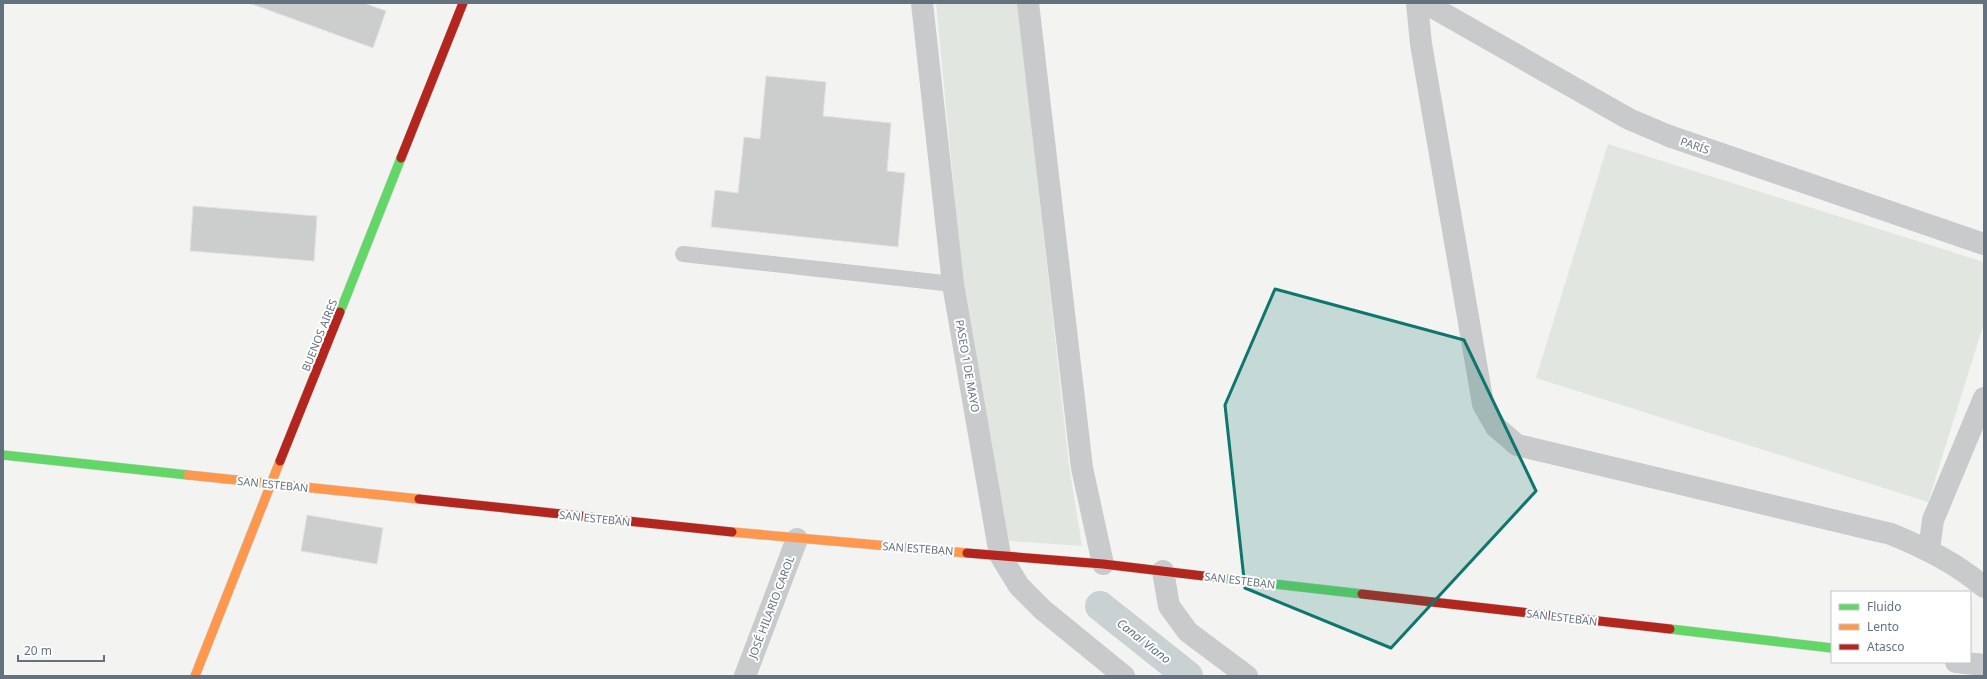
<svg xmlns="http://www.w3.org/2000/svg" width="1987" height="679" font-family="'Noto Sans',sans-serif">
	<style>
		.green { fill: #e2e6e0 }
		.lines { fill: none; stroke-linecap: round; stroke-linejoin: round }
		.canal { stroke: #c9d1d3; stroke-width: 30 }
		.building { fill: #cccdcd; stroke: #e2e2e1 }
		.fast-casing { stroke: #cfcfcf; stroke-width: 10 }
		.slow-casing { stroke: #cfcfcf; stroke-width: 10 }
		.jam-casing { stroke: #cfcfcf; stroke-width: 10 }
		.lane { stroke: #c8cacb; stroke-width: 16 }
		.street { stroke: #c8cacb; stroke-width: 22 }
		.fast { stroke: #63d668; stroke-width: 9 }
		.slow { stroke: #ff974d; stroke-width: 9 }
		.jam { stroke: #b3261e; stroke-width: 9 }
		.marked { fill: #0f766e; fill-opacity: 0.2; stroke: #0f766e; stroke-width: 3; stroke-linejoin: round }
		.labels { text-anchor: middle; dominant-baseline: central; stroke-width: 4; stroke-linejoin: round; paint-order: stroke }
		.street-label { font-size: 11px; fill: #647280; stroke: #fff }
		.water-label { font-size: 12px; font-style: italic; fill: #60737d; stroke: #fff }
	</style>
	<rect width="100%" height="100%" fill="#f3f3f1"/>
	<path class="green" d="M936 3H1018L1069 465 1082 546 1009 541 962 274Z
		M1608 144 1984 262V323L1928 502 1536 378Z"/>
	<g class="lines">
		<path class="canal" d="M1100 606 1188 676"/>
	</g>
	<path class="building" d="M249 3H364L386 11 373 48Z
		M766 76 826 82 823 116 891 123 887 171 905 173 898 247 711 227 715 190 738 193 744 137 760 139Z
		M193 206 317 216 314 261 190 251Z
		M307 515 383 528 377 564 301 551Z"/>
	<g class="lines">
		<g class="fast-casing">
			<path id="fast" d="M340 312 401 158
				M3 455 188 475
				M1212 577 1362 594
				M1670 629 1832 648"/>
		</g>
		<g class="slow-casing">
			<path id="slow" d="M188 475 419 499
				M732 532 967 553
				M195 676 280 461"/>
		</g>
		<g class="jam-casing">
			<path id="jam" d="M401 158 463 3
				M280 461 340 312
				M419 499 732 532
				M967 553 1103 564 1212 577
				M1362 594 1670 629"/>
		</g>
		<path class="lane" d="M683 254 953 284"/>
		<path class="street" d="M922 3 953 284 1000 555 1019 586 1043 610 1124 676
			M1028 3 1082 468 1103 564
			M1417 3 1421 44 1483 404 1496 427 1517 445 1891 534C1925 548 1956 563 1984 587
			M1425 3 1629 119 1669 136 1984 244
			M1929 550 1933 520 1984 398
			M1163 571 1169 606 1188 632 1247 676
			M1956 662 1984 665
			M745 676 797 539"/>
		<use href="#fast" class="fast"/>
		<use href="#slow" class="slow"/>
		<use href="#jam" class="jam"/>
	</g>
	<path class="marked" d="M1275 289 1464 340 1536 491 1391 648 1245 588 1225 405Z"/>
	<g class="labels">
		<g class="street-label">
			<text transform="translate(1695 145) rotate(19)">PARÍS</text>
			<text transform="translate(319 335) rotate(-68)">BUENOS AIRES</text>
			<text transform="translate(968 366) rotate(80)">PASEO 1 DE MAYO</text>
			<text transform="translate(273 484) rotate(6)">SAN ESTEBAN</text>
			<text transform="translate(595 518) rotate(6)">SAN ESTEBAN</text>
			<text transform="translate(918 548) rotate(4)">SAN ESTEBAN</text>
			<text transform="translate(1240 580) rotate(7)">SAN ESTEBAN</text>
			<text transform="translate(771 607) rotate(-69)">JOSÉ HILARIO CAROL</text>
			<text transform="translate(1562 617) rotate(7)">SAN ESTEBAN</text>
		</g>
		<g class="water-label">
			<text transform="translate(1144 641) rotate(38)">Canal Viano</text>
		</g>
	</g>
	<rect width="1987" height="679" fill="none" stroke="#647280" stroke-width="8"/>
	<rect x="1831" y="591" width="140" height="72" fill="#ffffff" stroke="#c1c7cc"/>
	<rect x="1839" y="604" width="20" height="6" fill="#63d668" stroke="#c1c7cc"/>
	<text x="1867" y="611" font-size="12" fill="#647280">Fluido</text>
	<rect x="1839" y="624" width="20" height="6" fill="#ff974d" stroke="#c1c7cc"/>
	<text x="1867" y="631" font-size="12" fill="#647280">Lento</text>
	<rect x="1839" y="644" width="20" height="6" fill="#b3261e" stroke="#c1c7cc"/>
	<text x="1867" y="651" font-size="12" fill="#647280">Atasco</text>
	<path d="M18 655v6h86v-6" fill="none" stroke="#647280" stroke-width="2"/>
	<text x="24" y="655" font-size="12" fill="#647280" stroke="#ffffff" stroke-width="3" paint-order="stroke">20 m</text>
</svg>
